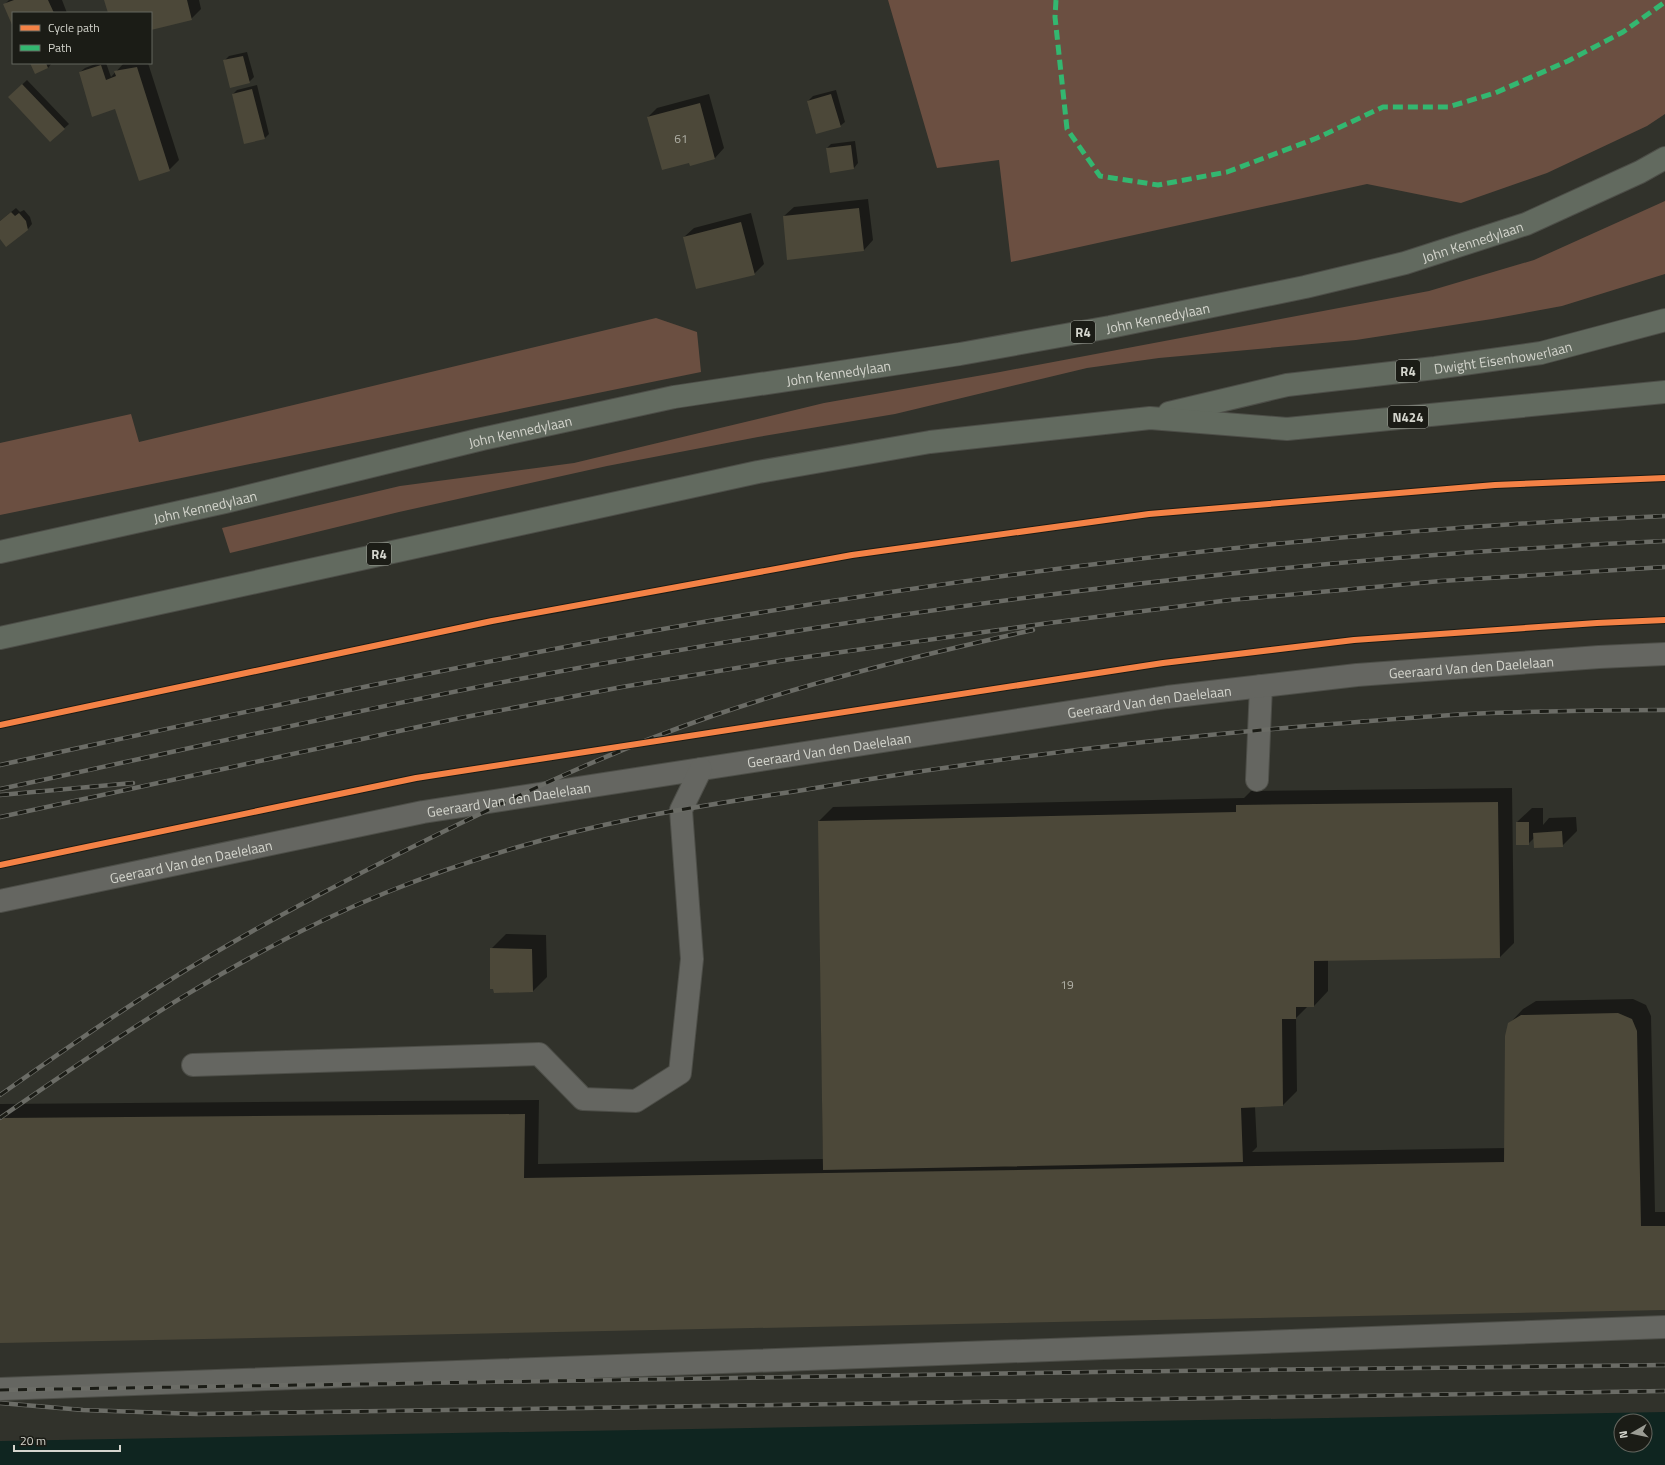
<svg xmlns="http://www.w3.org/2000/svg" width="1665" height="1465" font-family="'Titillium Web',sans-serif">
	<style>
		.green { fill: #6b4f41 }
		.water { fill: #0f2520; fill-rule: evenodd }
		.shadow { fill: #0007 }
		.building { fill: #4c4839 }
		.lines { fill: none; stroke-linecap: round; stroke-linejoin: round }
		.minor-casing { stroke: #4d4e48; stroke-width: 24 }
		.highway-casing { stroke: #4d4e48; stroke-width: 24 }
		.minor { stroke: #656661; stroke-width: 22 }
		.highway { stroke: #626a5f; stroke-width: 22 }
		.rail-casing { stroke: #6b6c66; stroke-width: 4.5 }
		.rail { stroke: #1b1c16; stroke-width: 3; stroke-dasharray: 9; stroke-linecap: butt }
		.quiet { stroke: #33b770; stroke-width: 5; stroke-dasharray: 10 5; stroke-linecap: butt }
		.cycleway-casing { stroke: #1b1c16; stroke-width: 8 }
		.cycleway { stroke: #f48246; stroke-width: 6 }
		.labels { text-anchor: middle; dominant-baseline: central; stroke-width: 4; stroke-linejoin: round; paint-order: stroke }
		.number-label { font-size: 12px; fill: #b2b2a8 }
		.shield { fill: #1b1c16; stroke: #9c9e96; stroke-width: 1 }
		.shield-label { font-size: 13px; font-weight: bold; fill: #d4d5cd }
		.street-label { font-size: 14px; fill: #d4d5cd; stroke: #1b1c16 }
	</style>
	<rect width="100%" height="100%" fill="#31322b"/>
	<path class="green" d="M888 0H1665V114L1647 126 1547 173 1461 203 1367 184 1011 262 999 160 937 168Z
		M1665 201V274L1562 306 1492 319 1356 340 1159 358 1087 368 895 414 758 437 607 466 399 512 230 553 222 528 400 486 574 463 824 403 1000 372 1429 291 1534 260Z
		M656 318 697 332 701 372 0 515V443L131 414 139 442Z"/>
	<path class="water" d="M1665 1412V1465H0V1441ZM1621 1421H1645V1445H1621Z"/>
	<path class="shadow" d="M9 0H62L67 13H13V25L5 4Z
		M106 0H199L201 9 191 19 151 29V13H109Z
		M247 52 254 77 249 82 224 61 229 56Z
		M32 63H52L48 68Z
		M98 63H106L111 77 124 63H148L179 160 169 170 116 107 80 72 85 68Z
		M27 80 69 124 50 141 9 97Z
		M257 85 269 134 265 138 233 94 237 90Z
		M836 90 845 122 840 126 808 101 813 96Z
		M709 94 724 148 715 158 690 165V161L648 117 657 108Z
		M855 141 858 163 854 168 827 148 831 144Z
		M868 199 873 240 864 250 784 216 794 207Z
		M16 208 20 212 24 210 30 217 32 224 28 229 0 238V221Z
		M751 213 764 264 754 274 684 237 694 228Z
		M1512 788 1514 943 1500 957 1328 960V991L1314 1006H1308L1296 1018 1297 1091 1283 1105 1255 1107 1257 1147 1252 1152 1506 1148 1509 1024 1523 1009 1536 1001 1633 999 1646 1005 1651 1016 1655 1212H1665V1309L0 1342V1104L539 1100 538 1164 823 1159 819 821 833 807 1244 798 1251 791Z
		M1532 808H1543V825L1549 818 1576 817 1577 831 1562 846 1534 838 1528 844 1517 822Z
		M506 934 546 935 547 977 533 991 491 949Z"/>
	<path class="building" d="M14 0H48L54 13H13V27L3 4Z
		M104 0H187L192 20 151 30V13H108Z
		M243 56 250 83 230 88 223 60Z
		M30 63H46L48 68 35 74Z
		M101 65 106 80 116 76 114 71 137 67 170 171 139 181 115 109 92 117 79 72Z
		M22 84 65 129 50 142 8 97Z
		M252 89 265 139 244 144 232 94Z
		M831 94 841 127 816 134 807 101Z
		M700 103 715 159 690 166 689 163 662 170 647 117Z
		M851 145 854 169 830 173 826 148Z
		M859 208 864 251 787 260 783 216Z
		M11 212 15 216 19 213 26 221 28 230 6 247 0 239V221Z
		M741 222 755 275 696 289 683 237Z
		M1498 802 1500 958 1314 961V1007H1296V1019H1282L1283 1106 1241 1108 1243 1162 823 1170 818 821 1236 812V805Z
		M1516 822H1529V845H1516Z
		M1562 831 1563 847 1534 848 1533 833Z
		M490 948 532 949 533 992 494 993 493 989H490Z
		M1618 1013 1632 1019 1637 1031 1641 1226H1665V1310L0 1343V1118L525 1114 524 1178 1504 1162 1505 1036 1508 1023 1521 1015Z"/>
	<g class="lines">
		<g class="minor-casing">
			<g id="minor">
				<path d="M1257 780 1261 686"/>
				<path id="s1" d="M0 901 423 812 1167 697 1357 675 1599 657 1665 654"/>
				<path d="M193 1065 539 1054 583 1099 636 1101 680 1073 692 959 681 810 701 769"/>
				<path d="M0 1389 1665 1327"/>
			</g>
		</g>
		<g class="highway-casing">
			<g id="highway">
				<path id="s2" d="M1169 413 1287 385 1435 368 1541 353 1665 320"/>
				<path id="s3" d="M0 552 225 502 482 439 674 397 960 354 1110 327 1305 287 1405 263 1526 224 1640 172 1665 158"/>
				<path d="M0 638 758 472 930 442 1150 418 1287 429 1665 392"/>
			</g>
		</g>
		<use href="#minor" class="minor"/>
		<use href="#highway" class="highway"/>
		<g class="rail-casing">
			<path id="rail" d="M0 765C246 712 491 657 739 616 1045 565 1355 529 1665 516
				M0 789C171 753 342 713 514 680 894 608 1279 558 1665 541
				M0 795 133 783
				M0 817 455 719 622 687 785 660 1049 623 1230 600 1441 581 1665 567
				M0 1095C67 1048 135 1000 206 958 288 909 373 866 459 824 542 784 625 746 712 716 817 680 925 654 1033 630
				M0 1118C122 1033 247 949 385 893 466 860 552 835 637 818 706 804 776 795 845 783 1007 757 1169 737 1332 724 1385 720 1437 715 1490 713 1548 711 1607 710 1665 710
				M0 1390 1096 1372 1665 1365
				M0 1403 83 1410 197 1414 1665 1391"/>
		</g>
		<use href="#rail" class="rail"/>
		<path class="quiet" d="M1056 0 1055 17 1067 129 1100 176 1158 185 1227 172 1317 138 1383 107H1448L1495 93 1568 61 1623 32 1665 2"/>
		<g class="cycleway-casing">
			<path id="cycleway" d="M0 725 492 621 852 555 1149 514 1495 485 1665 478
				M0 865 416 778 1163 663 1354 640 1597 623 1665 620"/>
		</g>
		<use href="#cycleway" class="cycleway"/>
	</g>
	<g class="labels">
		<g class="number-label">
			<text x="681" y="138">61</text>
			<text x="1067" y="984">19</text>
		</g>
		<g class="shield">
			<rect x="1071" y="321" width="24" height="22" rx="3"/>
			<rect x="1396" y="360" width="24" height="22" rx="3"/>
			<rect x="1388" y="406" width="40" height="22" rx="3"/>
			<rect x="367" y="543" width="24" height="22" rx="3"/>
		</g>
		<g class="shield-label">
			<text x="1083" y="332">R4</text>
			<text x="1408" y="371">R4</text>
			<text x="1408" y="417">N424</text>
			<text x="379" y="554">R4</text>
		</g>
		<g class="street-label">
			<text stroke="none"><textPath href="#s3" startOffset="1506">John Kennedylaan</textPath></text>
			<text stroke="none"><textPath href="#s3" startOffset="1182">John Kennedylaan</textPath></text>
			<text stroke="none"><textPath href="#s2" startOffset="339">Dwight Eisenhowerlaan</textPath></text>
			<text stroke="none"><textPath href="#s3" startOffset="858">John Kennedylaan</textPath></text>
			<text stroke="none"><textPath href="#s3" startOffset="534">John Kennedylaan</textPath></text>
			<text stroke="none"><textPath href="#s3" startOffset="210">John Kennedylaan</textPath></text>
			<text stroke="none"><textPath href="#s1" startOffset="1491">Geeraard Van den Daelelaan</textPath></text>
			<text stroke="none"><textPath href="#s1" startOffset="1167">Geeraard Van den Daelelaan</textPath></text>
			<text stroke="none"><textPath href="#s1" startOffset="843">Geeraard Van den Daelelaan</textPath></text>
			<text stroke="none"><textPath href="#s1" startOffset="519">Geeraard Van den Daelelaan</textPath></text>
			<text stroke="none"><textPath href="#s1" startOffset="195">Geeraard Van den Daelelaan</textPath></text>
		</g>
	</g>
	<rect x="12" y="12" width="140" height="52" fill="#1b1c16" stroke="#65665f"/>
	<rect x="20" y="25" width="20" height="6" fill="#f48246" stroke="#65665f"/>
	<text x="48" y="32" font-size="12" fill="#d4d5cd">Cycle path</text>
	<rect x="20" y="45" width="20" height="6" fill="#33b770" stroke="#65665f"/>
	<text x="48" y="52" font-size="12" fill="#d4d5cd">Path</text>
	<g transform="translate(1633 1433) rotate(261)"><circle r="19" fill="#1b1c16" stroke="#65665f"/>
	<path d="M0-3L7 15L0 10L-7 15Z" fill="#9b9c94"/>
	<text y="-6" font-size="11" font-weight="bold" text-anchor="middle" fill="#d4d5cd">N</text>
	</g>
	<path d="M14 1445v6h106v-6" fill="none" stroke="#d4d5cd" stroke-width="2"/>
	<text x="20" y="1445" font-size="12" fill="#d4d5cd" stroke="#1b1c16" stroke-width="3" paint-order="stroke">20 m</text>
</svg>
